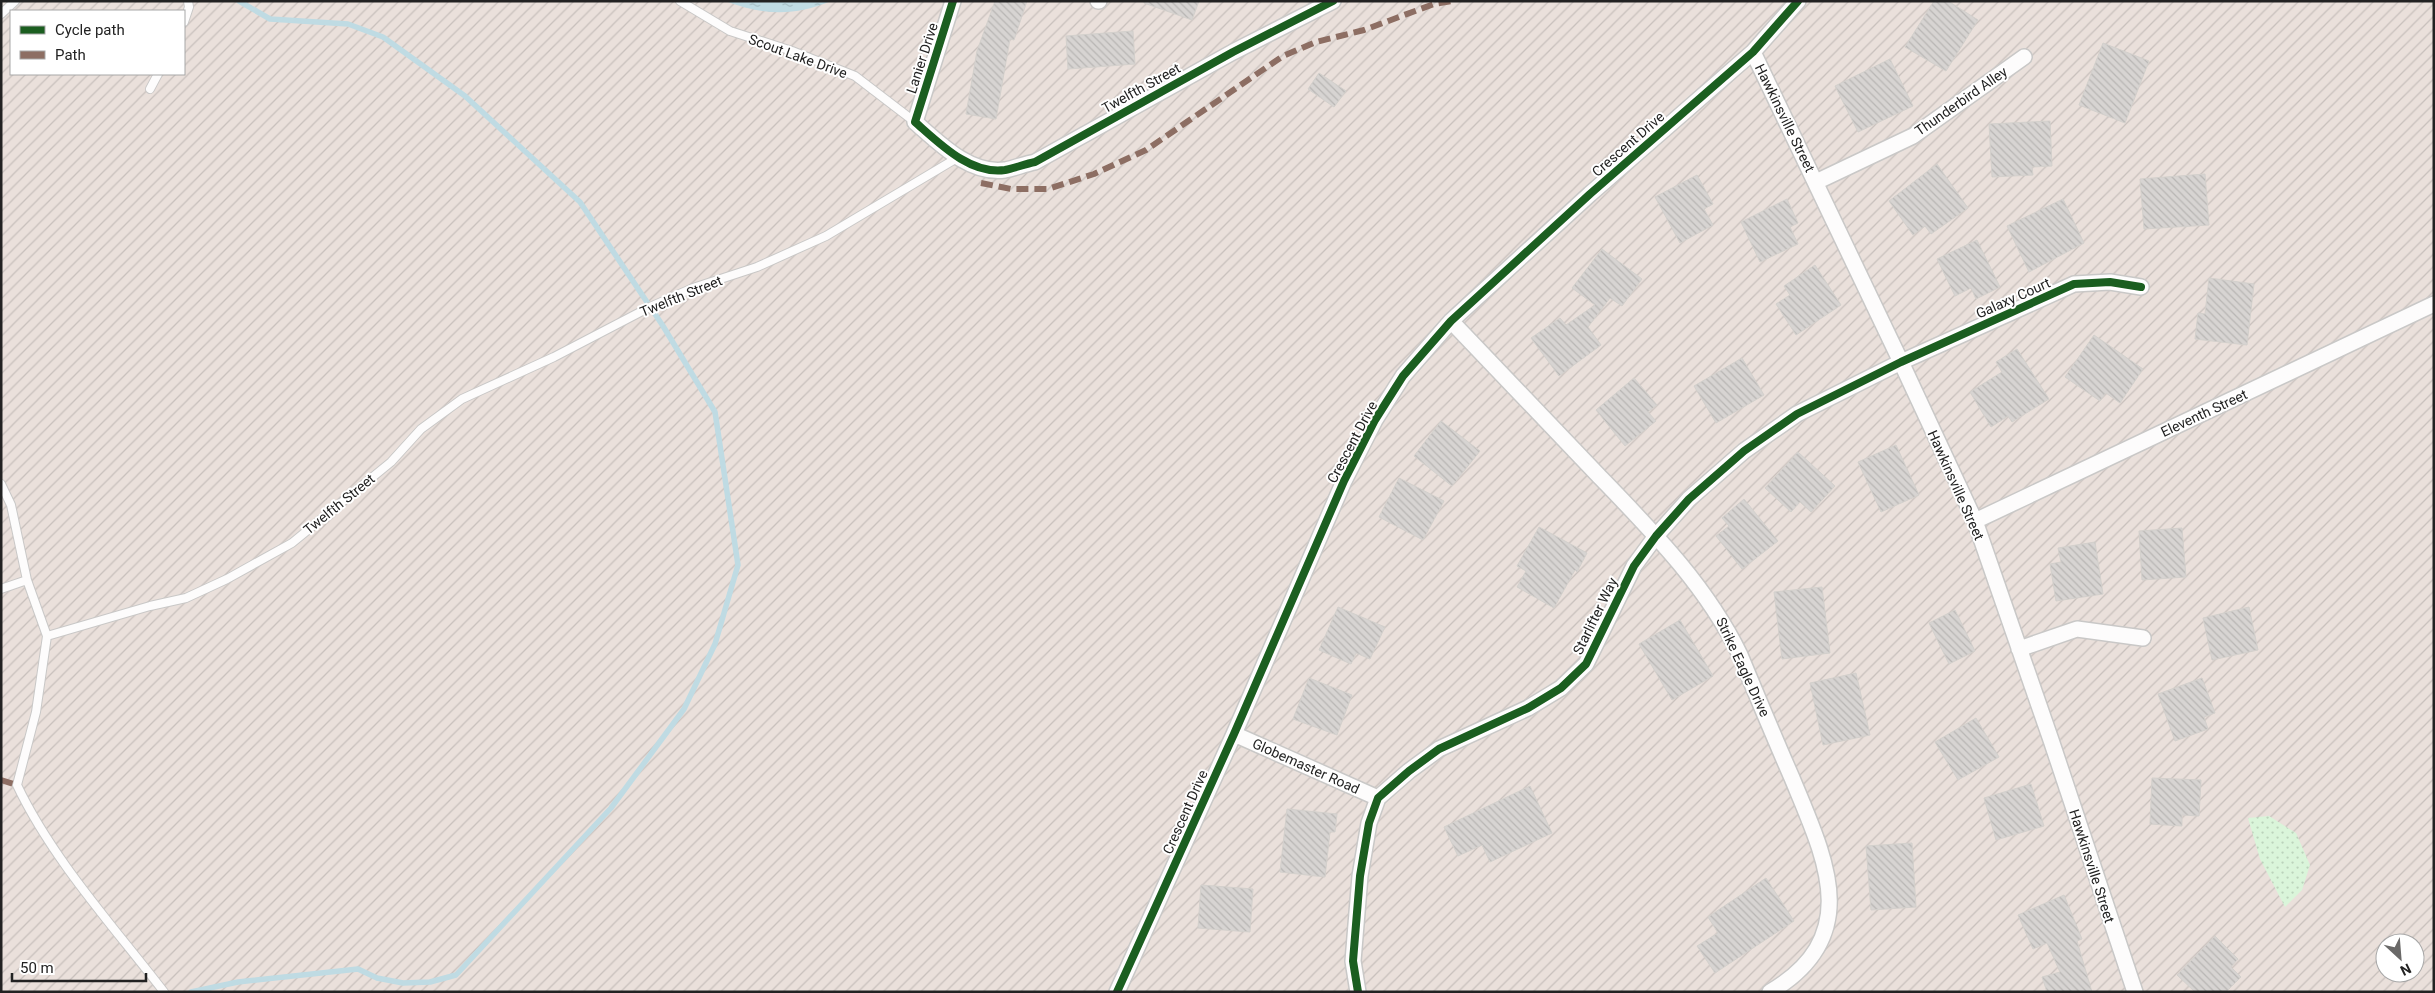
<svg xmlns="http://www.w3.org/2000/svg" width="2435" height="993" font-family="Roboto,sans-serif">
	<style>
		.military { fill: url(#military-furrows); fill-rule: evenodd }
		.park { fill: url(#park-dots) }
		.water { fill: url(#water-ripples) }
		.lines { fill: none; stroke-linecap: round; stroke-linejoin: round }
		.stream { stroke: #bfdbe3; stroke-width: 5.5 }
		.building { fill: url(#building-back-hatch); stroke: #d3d0cc }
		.lane-casing { stroke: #c9c8c7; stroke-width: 10 }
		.street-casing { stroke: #c9c8c7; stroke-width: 18 }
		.lane { stroke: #fdfcfc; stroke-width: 8 }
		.street { stroke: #fdfcfc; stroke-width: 15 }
		.quiet { stroke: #8d6e63; stroke-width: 6; stroke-dasharray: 12 6; stroke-linecap: butt }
		.cycleway-casing { stroke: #fff; stroke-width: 11 }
		.cycleway { stroke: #1b5e20; stroke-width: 8 }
		.labels { text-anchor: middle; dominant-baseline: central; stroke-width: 4; stroke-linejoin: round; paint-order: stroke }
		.street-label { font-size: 14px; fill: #222; stroke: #fff }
	</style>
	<defs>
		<pattern id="military-furrows" width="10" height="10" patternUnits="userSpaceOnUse" patternTransform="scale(1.25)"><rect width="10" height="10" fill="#eae0db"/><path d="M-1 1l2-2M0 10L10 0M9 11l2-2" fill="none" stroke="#c8c0bc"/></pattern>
		<pattern id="park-dots" width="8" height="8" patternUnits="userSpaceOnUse" patternTransform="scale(1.25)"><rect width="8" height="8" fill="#daf5da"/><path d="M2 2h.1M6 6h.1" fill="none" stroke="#bbd2bb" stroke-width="1.8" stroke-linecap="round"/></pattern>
		<pattern id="water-ripples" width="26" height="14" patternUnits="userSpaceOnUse" patternTransform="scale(1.25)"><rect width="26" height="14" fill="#bfdbe3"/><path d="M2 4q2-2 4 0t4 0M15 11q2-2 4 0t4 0" fill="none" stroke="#a4bcc2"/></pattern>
		<pattern id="building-back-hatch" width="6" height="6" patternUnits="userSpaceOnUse" patternTransform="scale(1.25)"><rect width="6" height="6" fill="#d7d4d2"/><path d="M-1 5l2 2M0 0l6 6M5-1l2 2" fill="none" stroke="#b8b6b4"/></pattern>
	</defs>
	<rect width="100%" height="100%" fill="#f0eeeb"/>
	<path class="military" d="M1 1H2434V992H1ZM11 11H184V74H11ZM2385 943H2415V973H2385Z"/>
	<path class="park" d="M2269 816 2296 833 2310 865 2302 890 2285 907 2260 859 2248 818Z"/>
	<path class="water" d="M725 1H831C793 17 763 15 725 1Z"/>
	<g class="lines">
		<path class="stream" d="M191 992 238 982 358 969 377 978 403 983 430 982 456 975 611 808 684 709 715 644 738 565 715 412 663 326 580 202 465 96 383 37 348 24 270 19 239 1"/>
	</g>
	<path class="building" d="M995 1H1027L1014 40 1010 39 996 119 966 114 977 51Z
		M1144 1H1199L1192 20 1144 3Z
		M1934 1H1948L1978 20 1946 71 1905 47Z
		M1133 31 1135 64 1068 69 1066 36Z
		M2103 43 2149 61 2125 123 2079 105Z
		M1890 59 1913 106 1858 132 1835 86Z
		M1319 73 1346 91 1334 107 1308 89Z
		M2050 121 2052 166 2032 167 2033 175 1992 177 1989 124Z
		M1937 164 1968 208 1931 234 1925 226 1913 235 1889 201Z
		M2205 174 2209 225 2144 229 2140 179Z
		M1697 175 1713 204 1704 209 1713 225 1680 243 1655 197Z
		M1787 199 1798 223 1790 227 1798 244 1760 262 1741 222Z
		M2063 199 2084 243 2029 272 2007 226Z
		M1977 240 2000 287 1976 299 1971 288 1955 296 1937 259Z
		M1602 249 1642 279 1622 306 1610 298 1588 327 1601 345 1559 376 1531 338 1560 318 1566 325 1595 305 1572 288Z
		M1815 265 1841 305 1796 335 1776 304 1790 295 1784 286Z
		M2209 278 2254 284 2247 345 2195 339 2198 313 2205 314Z
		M2094 335 2143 369 2120 403 2106 393 2100 401 2065 377Z
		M2017 349 2049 399 2012 422 2008 416 1991 427 1970 392 2002 372 1996 362Z
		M1742 358 1764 395 1716 423 1694 386Z
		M1634 378 1657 405 1648 412 1656 421 1625 446 1596 410Z
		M1441 421 1480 451 1452 486 1414 456Z
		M1896 445 1919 495 1881 512 1858 462Z
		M1798 452 1835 486 1811 512 1800 502 1791 512 1765 488Z
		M1399 478 1444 501 1423 540 1379 517Z
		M1744 499 1778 541 1742 569 1716 536 1729 526 1722 518Z
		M1539 527 1587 553 1577 572 1575 570 1554 608 1517 587 1526 571 1517 566Z
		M2182 528 2186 577 2142 580 2139 531Z
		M2095 542 2103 594 2056 601 2050 564 2061 562 2058 548Z
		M1822 587 1830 653 1782 659 1774 592Z
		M1338 607 1385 627 1370 659 1356 653 1351 664 1319 650Z
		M2249 607 2258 650 2212 660 2203 618Z
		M1955 610 1975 651 1949 664 1929 623Z
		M1680 620 1713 676 1672 700 1639 644Z
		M1856 673 1870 735 1823 745 1810 683Z
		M1309 678 1352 695 1337 735 1293 719Z
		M2202 678 2215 713 2204 717 2208 729 2175 741 2158 694Z
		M1976 718 1999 757 1958 780 1935 742Z
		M2152 778 2201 780 2199 816 2182 815V826L2150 824Z
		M2031 784 2044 826 1996 840 1984 798Z
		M1530 786 1552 833 1490 862 1482 845 1458 856 1444 827Z
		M1287 809 1337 814 1335 832H1330L1325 877 1280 872Z
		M1912 843 1916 907 1871 910 1866 846Z
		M1766 878 1794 921 1715 973 1697 946 1718 933 1708 917Z
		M1201 885 1253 889 1250 932 1198 928Z
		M2064 895 2082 939 2077 941 2092 992H2047L2042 977 2060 972 2047 943 2033 949 2018 915Z
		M2215 936 2238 959 2231 967 2241 977 2226 992H2195L2177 975Z"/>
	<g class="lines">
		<g class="lane-casing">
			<path id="lane" d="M680 1 730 31 792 51 855 76 915 122
				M1 14 15 1
				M184 22 189 7 188 1
				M150 89 158 74
				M1 484 11 505 27 580 47 636 36 712 17 785C52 859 114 927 164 992
				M1 589 27 580
				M47 636 150 606 186 598 227 579 292 543 391 462 421 429 462 399 554 357 650 307 693 288 757 267 826 236 957 158"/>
		</g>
		<g class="street-casing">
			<path id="street" d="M953 1 915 122C939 143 970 175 1005 170 1015 168 1025 164 1035 162L1233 52 1333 1
				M1098 1H1099
				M1753 52 1901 362 1975 521 2051 740 2135 992
				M1816 182 1913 136 2024 57
				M1451 321C1500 372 1549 424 1598 475 1651 530 1706 585 1740 655 1757 696 1774 737 1792 778 1825 858 1865 936 1770 992
				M1975 521 2434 304
				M2019 649 2077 629 2143 638
				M1234 734 1378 798
				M1117 992 1234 734 1344 481 1375 420 1403 376 1451 321 1590 194 1753 52 1798 1
				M1358 992 1353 961 1360 876 1369 823 1378 798 1409 771 1439 749 1528 708 1561 688 1586 664 1634 566 1656 536 1689 499 1744 451 1797 414 1901 362 2074 284 2110 282 2141 287"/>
		</g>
		<use href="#lane" class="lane"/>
		<use href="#street" class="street"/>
		<path class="quiet" d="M981 183 1011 189H1048L1094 174 1146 150 1283 56 1316 42 1364 30 1434 4 1453 1
			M1 780 17 785"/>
		<g class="cycleway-casing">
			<path id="cycleway" d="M953 1 915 122C939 143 970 175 1005 170 1015 168 1025 164 1035 162L1233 52 1333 1
				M1117 992 1234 734 1344 481 1375 420 1403 376 1451 321 1590 194 1753 52 1798 1
				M1358 992 1353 961 1360 876 1369 823 1378 798 1409 771 1439 749 1528 708 1561 688 1586 664 1634 566 1656 536 1689 499 1744 451 1797 414 1901 362 2074 284 2110 282 2141 287"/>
		</g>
		<use href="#cycleway" class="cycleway"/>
	</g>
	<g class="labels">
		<g class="street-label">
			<text transform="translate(798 56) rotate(20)">Scout Lake Drive</text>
			<text transform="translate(922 58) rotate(-72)">Lanier Drive</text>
			<text transform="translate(1141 88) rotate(-29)">Twelfth Street</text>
			<text transform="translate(1961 101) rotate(-35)">Thunderbird Alley</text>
			<text transform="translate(1785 118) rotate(64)">Hawkinsville Street</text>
			<text transform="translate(1628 144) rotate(-41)">Crescent Drive</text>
			<text transform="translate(681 296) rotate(-22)">Twelfth Street</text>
			<text transform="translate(2013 298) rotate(-24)">Galaxy Court</text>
			<text transform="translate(2204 413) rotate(-25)">Eleventh Street</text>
			<text transform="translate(1352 442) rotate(-62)">Crescent Drive</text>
			<text transform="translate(1956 485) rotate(66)">Hawkinsville Street</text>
			<text transform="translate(339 504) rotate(-39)">Twelfth Street</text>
			<text transform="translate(1595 616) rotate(-64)">Starlifter Way</text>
			<text transform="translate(1743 667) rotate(65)">Strike Eagle Drive</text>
			<text transform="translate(1306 766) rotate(24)">Globemaster Road</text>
			<text transform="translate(1185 812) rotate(-66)">Crescent Drive</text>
			<text transform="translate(2092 866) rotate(72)">Hawkinsville Street</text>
		</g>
	</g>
	<rect width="2435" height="993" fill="none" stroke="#222222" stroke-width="5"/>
	<rect x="10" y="10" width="175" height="65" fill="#ffffff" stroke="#a7a7a7"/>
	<rect x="20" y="26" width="25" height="8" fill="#1b5e20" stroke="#a7a7a7"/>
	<text x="55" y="35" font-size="15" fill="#222222">Cycle path</text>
	<rect x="20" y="51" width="25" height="8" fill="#8d6e63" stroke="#a7a7a7"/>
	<text x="55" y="60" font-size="15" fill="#222222">Path</text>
	<g transform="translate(2400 958) rotate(154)"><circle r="24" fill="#ffffff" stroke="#a7a7a7"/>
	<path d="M0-4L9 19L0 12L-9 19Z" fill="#6a6968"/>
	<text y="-8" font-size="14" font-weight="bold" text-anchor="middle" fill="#222222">N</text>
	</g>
	<path d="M12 973v8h134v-8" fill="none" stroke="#222222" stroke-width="2.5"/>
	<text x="20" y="973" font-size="15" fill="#222222" stroke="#ffffff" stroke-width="4" paint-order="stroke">50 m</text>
</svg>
